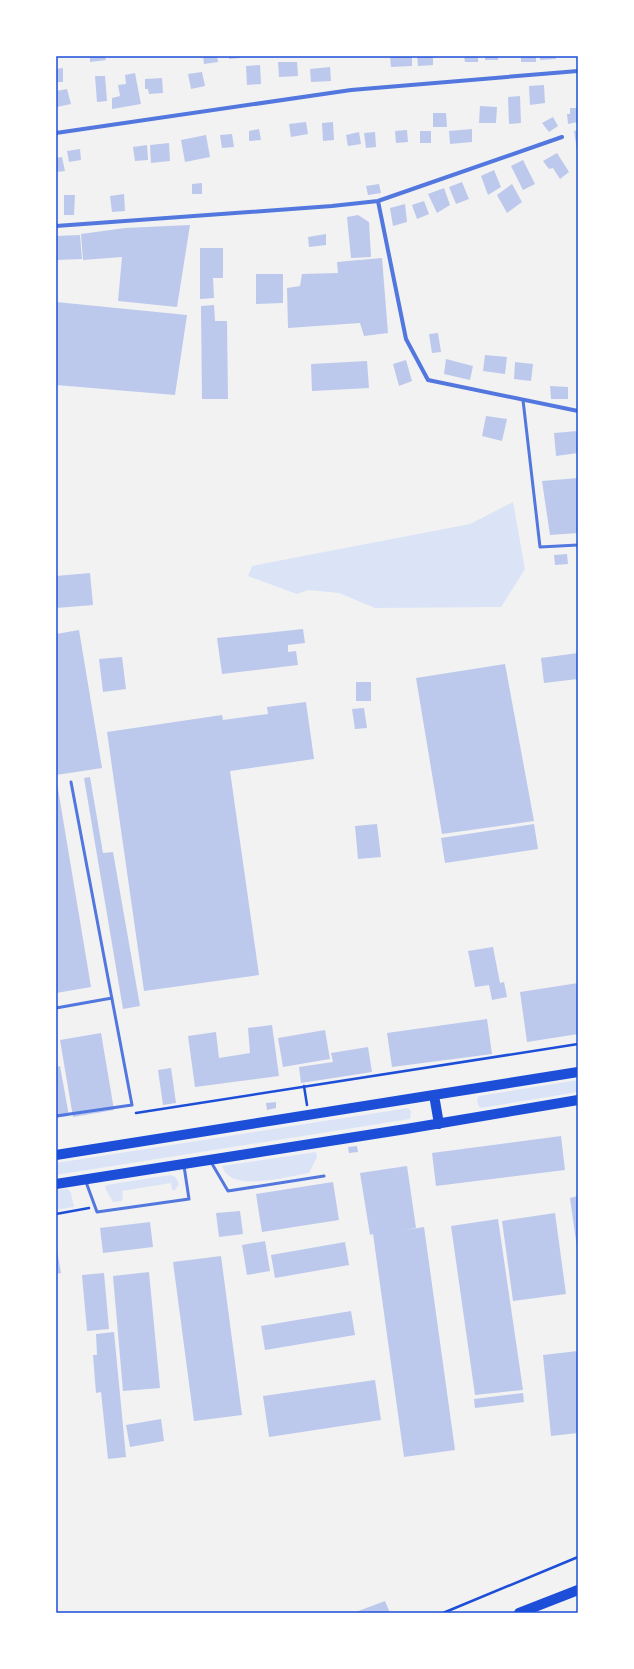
<svg xmlns="http://www.w3.org/2000/svg" width="634" height="1669" font-family="Rubik,sans-serif">
	<style>
		.green { fill: #dbe4f7 }
		.building { fill: #bdc9ec }
		.lines { fill: none; stroke-linecap: round; stroke-linejoin: round }
		.path { stroke: #1d4ed8; stroke-width: 2.5 }
		.service { stroke: #5277de; stroke-width: 3 }
		.minor { stroke: #5277de; stroke-width: 4 }
		.primary { stroke: #1d4ed8; stroke-width: 10 }
		.neatline { fill: none; stroke: #1d4ed8; stroke-width: 1.5 }
	</style>
	<rect width="100%" height="100%" fill="#f2f2f2"/>
	<path class="green" d="M513 502 525 569 501 607 375 608 339 593 308 590 297 594 248 576 252 566 470 524Z
		M578 1080V1092L481 1108 478 1105 477 1099 479 1096Z
		M408 1108 411 1111 410 1119 56 1175V1163Z
		M316 1152 317 1157 309 1173C288 1176 230 1194 222 1166Z
		M170 1175C176 1176 177 1179 179 1184L175 1190H172L171 1183 122 1191 123 1198 122 1201 113 1202 105 1188 106 1185Z
		M68 1189 71 1193 74 1207 56 1210V1190Z"/>
	<path class="building" d="M90 56H105L106 60 90 62Z
		M203 56H217L218 62 204 64Z
		M229 56H240V58L229 59Z
		M390 56H412V66L391 67Z
		M417 56H433V65L418 66Z
		M464 56H478V62H465Z
		M485 56H498V60H485Z
		M521 56H536V62H521Z
		M540 56H555L556 59 540 60Z
		M278 62H297L298 76 279 77Z
		M260 65 261 84 247 85 246 66Z
		M330 67 331 81 311 82 310 69Z
		M63 68V82H56V69Z
		M202 72 205 86 191 89 188 74Z
		M135 73 141 104 112 109V98L120 96 118 85 126 84 125 75Z
		M95 76H105L107 101 97 102Z
		M162 78 163 93 149 94 148 89H145V79Z
		M544 85 545 103 530 105 529 86Z
		M67 89 71 104 57 107 56 91Z
		M520 96 521 123 509 124 508 97Z
		M480 106 497 107 496 123H479Z
		M570 108H578V122L568 124 567 114H570Z
		M433 113H446L447 127H433Z
		M553 117 558 126 549 132 542 123Z
		M306 122 308 134 291 137 289 124Z
		M333 122 334 140 323 141 322 123Z
		M259 129 261 140 249 141V131Z
		M472 129V142L450 144 449 131Z
		M407 130 408 142 396 143 395 131Z
		M578 130V150H577L574 131Z
		M420 131H431V143H420Z
		M359 132 361 144 348 146 346 135Z
		M375 132 376 147 366 148 364 133Z
		M232 134 234 147 222 148 220 135Z
		M206 135 210 157 185 162 181 140Z
		M169 143 170 161 151 163 150 145Z
		M147 145 148 160 135 161 133 147Z
		M80 149 81 160 69 162 67 151Z
		M557 153 569 172 560 179 553 168 549 169 543 161Z
		M62 157 65 171 56 172V158Z
		M523 160 535 184 523 190 511 166Z
		M494 170 501 187 488 195 481 176Z
		M462 182 469 199 456 204 449 187Z
		M202 183V194H192V184Z
		M379 184 381 193 368 195 366 186Z
		M512 184 522 202 507 213 497 195Z
		M444 188 450 205 437 213 428 194Z
		M124 194 125 211 112 212 110 196Z
		M64 195H75L74 215H64Z
		M424 201 429 214 417 219 412 205Z
		M405 204 407 222 393 226 390 208Z
		M358 215 369 222 371 257 351 258 347 217Z
		M190 225 177 307 118 301 122 257 83 260 81 234 125 228Z
		M326 234V245L309 247 308 237Z
		M80 235 82 259 56 260V236Z
		M200 248H223V278H213L214 298 200 299Z
		M382 258 388 333 364 336 360 323 288 328 287 288 300 286 302 274 338 273 337 262Z
		M256 274H283V303L256 304Z
		M56 302 187 315 175 395 56 385Z
		M214 305 215 321H227L228 399H202L201 306Z
		M438 333 441 352 432 353 429 334Z
		M485 355 507 357 505 374 483 371Z
		M446 359 473 366 470 380 444 374Z
		M406 360 412 381 399 386 393 364Z
		M367 361 369 388 312 391 311 364Z
		M515 362 533 364 531 381 514 379Z
		M550 386 568 387V399H551Z
		M486 416 507 419 502 441 482 436Z
		M578 431V453L556 456 554 433Z
		M578 478V533L550 535 542 481Z
		M567 554 568 564 555 565 554 555Z
		M90 573 93 605 56 608V576Z
		M303 629 305 643 288 645V652L296 651 298 665 222 674 217 638Z
		M79 630 102 768 56 775V634Z
		M578 653V679L544 683 541 658Z
		M122 657 126 689 103 692 99 659Z
		M505 664 534 821 442 834 416 678Z
		M356 682H371V701H356Z
		M306 702 314 759 230 771 259 975 144 991 107 732 222 715 223 720 268 714 267 707Z
		M364 708 367 728 355 729 352 709Z
		M56 777 91 987 56 993Z
		M90 777 103 853 113 852 140 1006 123 1009 84 778Z
		M377 824 381 857 358 859 355 826Z
		M534 824 538 849 445 863 441 838Z
		M493 947 500 983 504 982 507 997 492 1000 489 985 475 987 468 951Z
		M578 983V1034L527 1042 520 992Z
		M487 1019 492 1054 392 1067 387 1033Z
		M272 1025 279 1076 195 1087 188 1036 216 1032 219 1058 250 1053 248 1028Z
		M325 1030 330 1059 283 1067 278 1038Z
		M101 1033 114 1110 73 1117 60 1040Z
		M368 1047 372 1072 301 1083 299 1067 333 1062 331 1053Z
		M60 1066 69 1116 56 1118V1067Z
		M171 1068 176 1103 163 1105 158 1070Z
		M276 1102V1108L267 1110 266 1103Z
		M561 1136 565 1170 436 1186 432 1153Z
		M357 1146 358 1152 349 1153 348 1147Z
		M407 1166 416 1228 400 1231 424 1227 455 1450 404 1457 373 1234 370 1235 360 1173Z
		M333 1182 339 1220 262 1232 256 1194Z
		M578 1196V1248H577L570 1198Z
		M240 1211 243 1234 219 1237 216 1213Z
		M555 1213 566 1294 513 1301 502 1221Z
		M498 1219 523 1390 475 1395 451 1226Z
		M150 1222 153 1247 103 1253 100 1228Z
		M265 1241 270 1271 247 1275 242 1245Z
		M345 1242 349 1265 275 1278 271 1255Z
		M56 1244 61 1273 56 1274Z
		M221 1256 242 1415 194 1421 173 1262Z
		M149 1272 160 1388 123 1391 113 1276Z
		M104 1273 109 1329 87 1331 82 1275Z
		M351 1311 355 1335 265 1350 261 1326Z
		M114 1332 126 1457 108 1459 101 1392 96 1393 93 1355H97L96 1334Z
		M578 1351V1433L551 1436 543 1355Z
		M375 1380 381 1420 269 1437 263 1396Z
		M523 1393 524 1402 475 1408 474 1399Z
		M161 1419 164 1441 130 1447 126 1425Z
		M385 1601 390 1613H353Z"/>
	<g class="lines">
		<path class="path" d="M304 1086 307 1105
			M136 1113 578 1044
			M56 1214 89 1208
			M443 1613 578 1557"/>
		<path class="service" d="M523 400 540 547 578 545
			M56 1008 112 998
			M56 1116 132 1105 71 782
			M211 1162 228 1191 324 1176
			M86 1182 97 1212 189 1199 184 1166"/>
		<path class="minor" d="M56 133 351 90 578 71
			M378 201 406 339 428 380 578 411
			M56 226 332 206 378 201 562 137"/>
		<path class="primary" d="M434 1095 439 1124
			M56 1155 578 1072
			M56 1184 406 1129 578 1100
			M519 1613 578 1590"/>
	</g>
	<rect width="634" height="1669" fill="none" stroke="#ffffff" stroke-width="114"/>
	<rect x="57" y="57" width="520" height="1555" class="neatline"/>
</svg>
